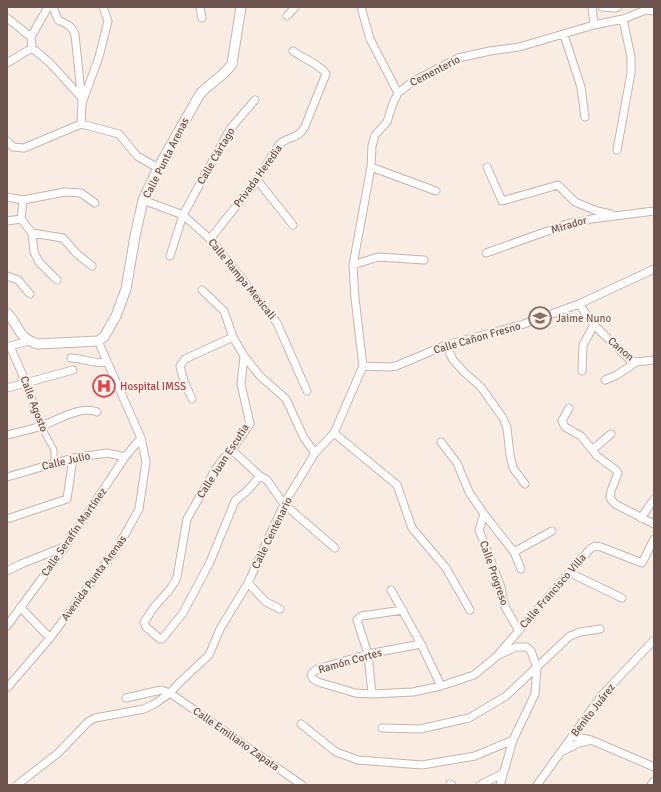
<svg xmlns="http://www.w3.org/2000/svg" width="661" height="792" font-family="Signika,sans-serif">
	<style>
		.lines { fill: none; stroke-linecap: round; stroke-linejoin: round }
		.pedestrian-casing { stroke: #c8b4ac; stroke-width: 7 }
		.minor-casing { stroke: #c8b4ac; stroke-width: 9 }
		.tertiary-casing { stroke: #c8b4ac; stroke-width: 11 }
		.pedestrian { stroke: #fff; stroke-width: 5 }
		.minor { stroke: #fff; stroke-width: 7 }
		.tertiary { stroke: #fff; stroke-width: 9 }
		.labels { text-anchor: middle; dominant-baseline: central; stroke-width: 4; stroke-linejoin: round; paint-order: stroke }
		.street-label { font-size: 11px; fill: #6d534d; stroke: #fcf2e9 }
		.education-label { font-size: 11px; fill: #785e54; stroke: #fcf2e9; text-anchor: start }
		.health-label { font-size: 11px; fill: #be3a42; stroke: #fcf2e9; text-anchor: start }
	</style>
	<rect width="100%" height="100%" fill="#f9ede3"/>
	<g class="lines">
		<g class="pedestrian-casing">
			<path id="pedestrian" d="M41 426 54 450V463"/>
		</g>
		<g class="minor-casing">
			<path id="minor" d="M53 7 58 20C67 24 72 26 75 35L82 102
				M200 7 202 18
				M361 7 370 39 398 93
				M592 7 594 25
				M602 7 615 8 618 7
				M287 16 295 7
				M7 18 31 37
				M564 35 581 87 585 117
				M32 48 49 62 81 97
				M7 63 32 48 31 37 48 7
				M81 124 82 103 99 57 108 21 103 7
				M81 124 119 134 137 156 158 168
				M7 141 13 147 24 148 81 124
				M617 150 631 73V57L623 19
				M371 167 436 191
				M487 167 502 201 558 185 575 202 597 211 611 214
				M257 180 293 225
				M7 197 23 200 65 192 81 193 95 203
				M23 200 21 219 32 233 34 252 39 262 57 280
				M143 200 183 215 210 239 277 323 307 391
				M7 221 21 219
				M32 233 63 238 76 253 92 266
				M210 239 257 180 278 146C288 134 297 142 305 126L326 74C322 66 301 57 293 51
				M486 253 570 223 581 222 591 219 654 211
				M170 256 183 215 230 129 255 100
				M353 265 378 257 424 260
				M7 276 18 280 30 294
				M202 290 224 311 233 337 244 356 260 376 286 399 304 438 315 453
				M579 304 594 325 630 360 636 362 654 360
				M446 345 453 360 464 372 481 387 503 418 507 428 510 455 513 468 525 484
				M10 346 26 383 41 426
				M7 347 29 341
				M244 356 241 384 250 424 232 450 223 459 215 470 187 519 177 577C172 590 164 595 155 606 151 611 148 617 144 622L146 627 160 639H162L183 613 210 562 235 501 248 490 260 476
				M71 358C85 358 91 365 106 362
				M363 366 355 298 353 265 371 167 372 146 375 135 387 122 393 103 398 93 412 82 458 58 490 51 519 47 594 25 623 19 646 10 654 11
				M363 366 389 367 396 366 446 345 521 325 579 304 654 269
				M582 371 583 345 594 325
				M605 380 617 375 636 362
				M7 388 73 370
				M192 399 184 381 180 366 185 359 233 337
				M569 408 562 421 565 427 581 436 597 456 616 470 618 473 611 491 610 498 615 504 654 524
				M334 433 397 485 412 528 446 568 470 610
				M7 435C18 432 30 430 41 426 57 421 79 405 97 412
				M441 442 457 463 469 492 484 514 514 552 521 569
				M232 450 260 476 267 480 284 504 335 548
				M592 450 611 434
				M7 477 73 458 107 453 125 457
				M484 514 479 530 501 587 504 605 519 631
				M641 518 654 499
				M7 519 67 499 73 458
				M514 552 552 531
				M7 571 21 564 64 547
				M570 573 622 598
				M248 583 266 602 280 609
				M391 590 421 644 441 686
				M20 607 50 638
				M7 626 65 547 125 457 141 438
				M421 644 368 654 317 669 313 672 311 675 313 679 318 682 342 689 355 693 372 694 413 692 441 686 474 675 496 657 590 549 595 546 601 547 642 563 654 539
				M499 655 516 647H526L531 651 537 668 535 694 513 740 500 785
				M7 688 50 638 118 547 139 509 146 462 141 438 98 341
				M372 694 368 654 357 620 361 616 403 610
				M126 698 161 690 170 693 302 785
				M301 724 336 752 358 760 422 765 475 756 513 740
				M382 728 420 729 469 718 506 696 570 636 580 632 600 629
				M572 736 591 740 654 767
				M563 751 579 743 588 741
				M450 784 452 785
				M17 785 58 753 88 722 95 718 144 709 156 703 170 693 179 683 209 655 220 629 248 583 284 504 315 453 334 433 363 366
				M480 785 502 774
				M537 785 602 695 654 640
				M651 785 654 781"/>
		</g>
		<g class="tertiary-casing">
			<path id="tertiary" d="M7 313C20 326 17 338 38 344L98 341 104 337 116 316 126 289 135 236 143 200 158 168 200 94C210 83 224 76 232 64L241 7"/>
		</g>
		<use href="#pedestrian" class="pedestrian"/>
		<use href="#minor" class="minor"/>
		<use href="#tertiary" class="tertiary"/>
	</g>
	<defs>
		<g id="school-ring" transform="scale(1.15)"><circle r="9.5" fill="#fcf2e9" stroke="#8d6e63" stroke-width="1.5"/><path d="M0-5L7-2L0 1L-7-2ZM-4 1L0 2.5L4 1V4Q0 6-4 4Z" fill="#8d6e63"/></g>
		<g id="hospital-ring" transform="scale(1.15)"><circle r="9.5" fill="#fcf2e9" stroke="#e0444e" stroke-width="1.5"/><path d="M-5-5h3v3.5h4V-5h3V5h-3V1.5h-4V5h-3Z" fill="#e0444e"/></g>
	</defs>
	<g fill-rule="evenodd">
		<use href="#school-ring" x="540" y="318"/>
		<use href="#hospital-ring" x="104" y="386"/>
	</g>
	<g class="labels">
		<g class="street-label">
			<text transform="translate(435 71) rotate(-27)">Cementerio</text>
			<text transform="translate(216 156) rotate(-60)">Calle Cártago</text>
			<text transform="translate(166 158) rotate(-63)">Calle Punta Arenas</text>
			<text transform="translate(258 176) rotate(-54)">Privada Heredia</text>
			<text transform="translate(569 225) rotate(-17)">Mirador</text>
			<text transform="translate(242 279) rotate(51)">Calle Rampa Mexicali</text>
			<text transform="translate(477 338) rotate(-16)">Calle Cañon Fresno</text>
			<text transform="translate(621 349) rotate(40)">Canon</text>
			<text transform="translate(34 404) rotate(69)">Calle Agosto</text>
			<text transform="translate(66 461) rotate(-13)">Calle Julio</text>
			<text transform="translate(223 461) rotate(-57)">Calle Juan Escutia</text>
			<text transform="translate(74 532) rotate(-55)">Calle Serafín Martínez</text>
			<text transform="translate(272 533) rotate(-64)">Calle Centenario</text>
			<text transform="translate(494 573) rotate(71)">Calle Progreso</text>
			<text transform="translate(94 578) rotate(-54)">Avenida Punta Arenas</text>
			<text transform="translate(553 591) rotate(-49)">Calle Francisco Villa</text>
			<text transform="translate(350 661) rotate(-16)">Ramón Cortes</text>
			<text transform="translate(593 710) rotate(-52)">Benito Juárez</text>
			<text transform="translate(236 739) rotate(35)">Calle Emiliano Zapata</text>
		</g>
		<g class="education-label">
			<text x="556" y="318">Jaime Nuno</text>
		</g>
		<g class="health-label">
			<text x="120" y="386">Hospital IMSS</text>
		</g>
	</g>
	<rect width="661" height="792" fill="none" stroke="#6d534d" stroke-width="16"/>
</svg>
